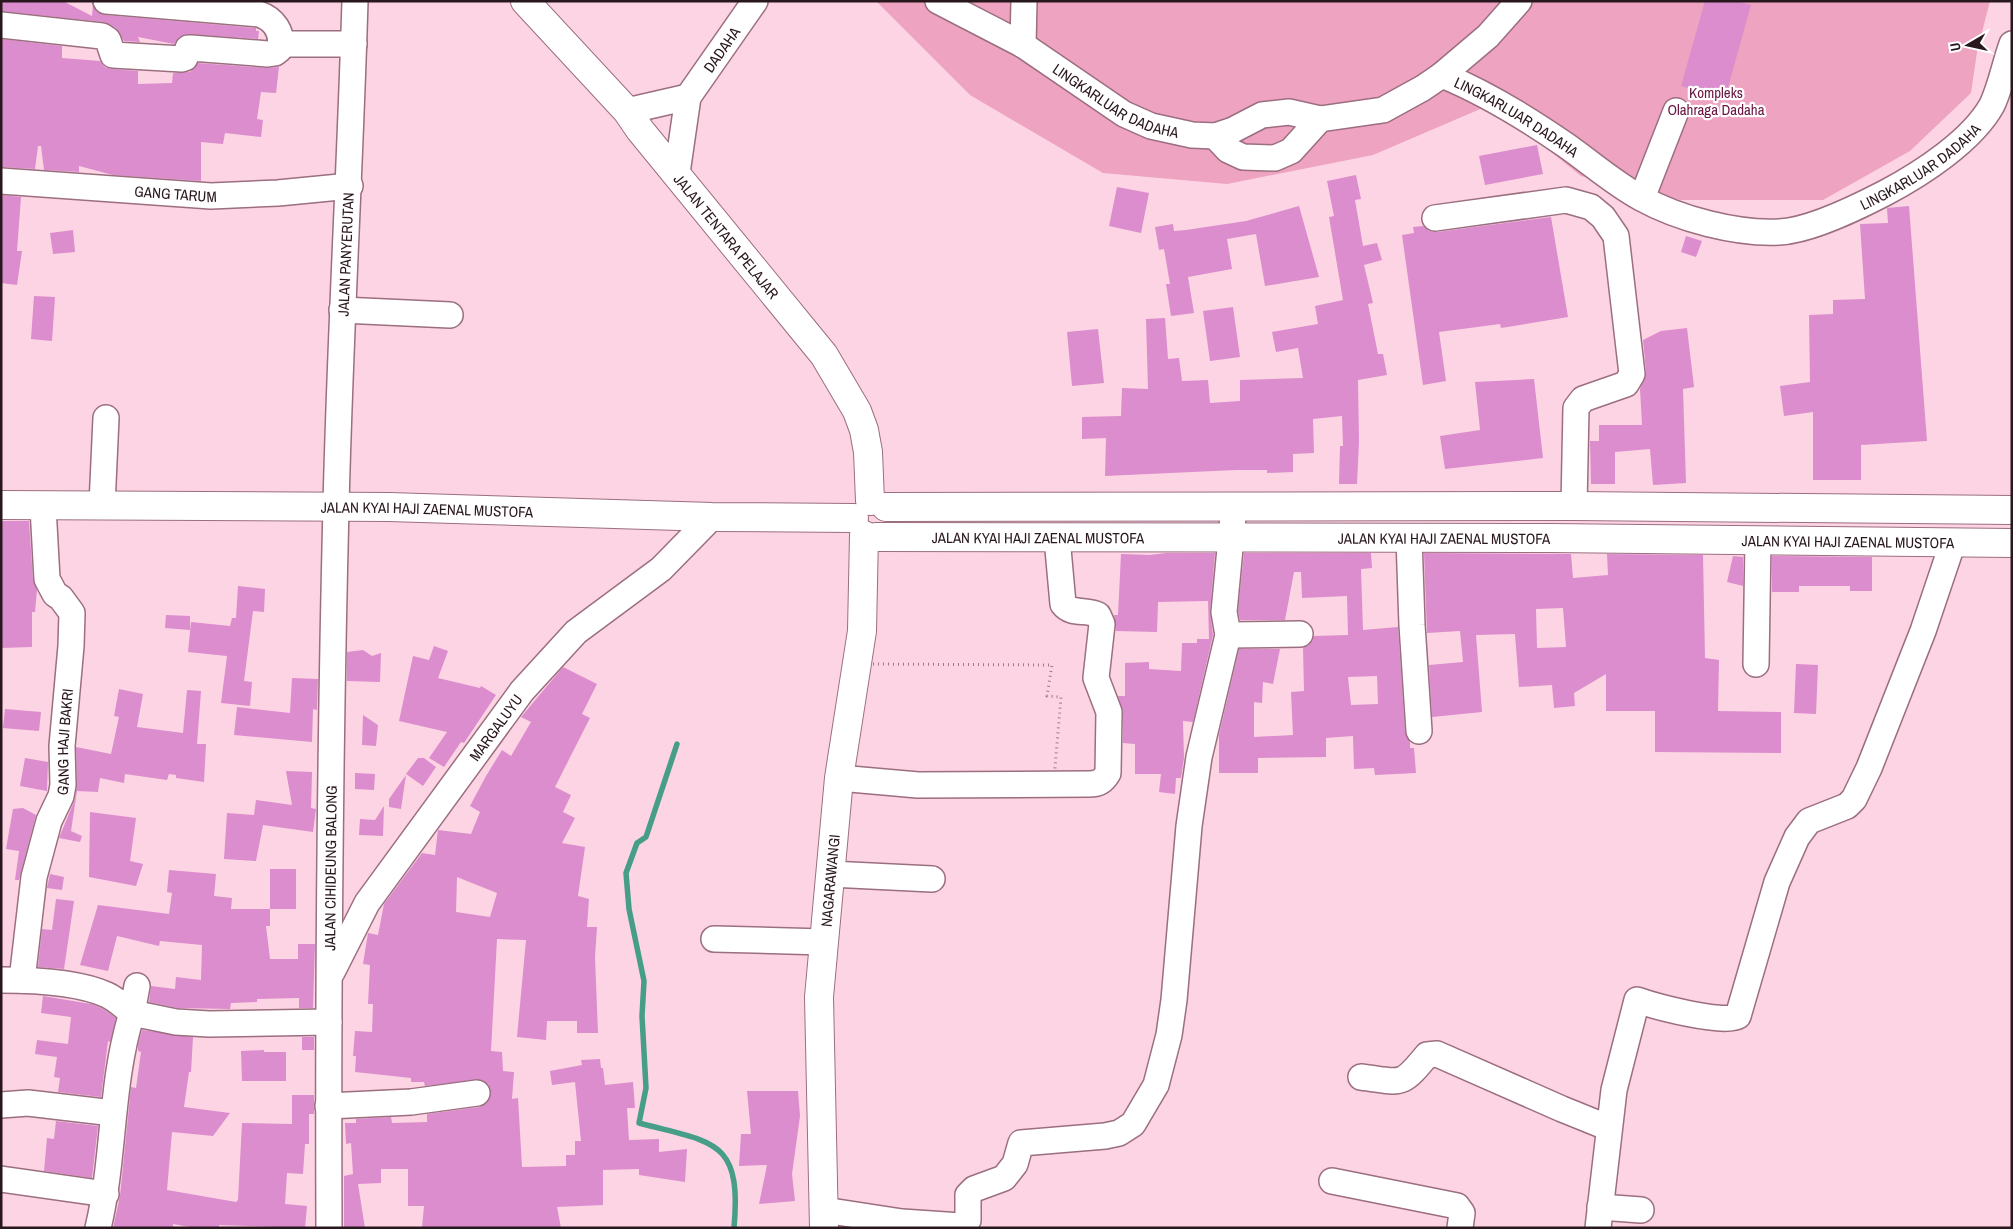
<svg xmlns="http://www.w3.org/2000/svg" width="2013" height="1229" font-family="'Archivo Narrow',sans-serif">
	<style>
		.green { fill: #eea3c1 }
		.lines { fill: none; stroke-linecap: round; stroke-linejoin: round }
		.stream { stroke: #469d88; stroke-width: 5.5 }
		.building { fill: #db8dcd; fill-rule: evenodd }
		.minor-casing { stroke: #9b6e80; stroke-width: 28 }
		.major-casing { stroke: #9b6e80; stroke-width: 30 }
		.path { stroke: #9a7c87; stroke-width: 3; stroke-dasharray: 1 4; stroke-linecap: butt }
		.minor { stroke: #fff; stroke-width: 25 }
		.major { stroke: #fff; stroke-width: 28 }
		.labels { text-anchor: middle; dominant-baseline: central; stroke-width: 4.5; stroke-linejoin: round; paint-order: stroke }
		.street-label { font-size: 15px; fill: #29171e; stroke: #fff }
		.park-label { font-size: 15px; fill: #681540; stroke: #fff }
	</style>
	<rect width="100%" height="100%" fill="#fdd4e3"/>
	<path class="green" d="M876 1H1990L1977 52 1971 93 1910 151 1823 200H1680L1581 176 1492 104 1373 155 1227 184 1103 173 970 95Z"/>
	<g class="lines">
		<path class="stream" d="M677 744 646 837 637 843 626 873 629 909 644 981 642 1016 646 1088 639 1123C713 1143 742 1138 734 1228"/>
	</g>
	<path class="building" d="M1 1H63L92 16 93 5 97 12 105 15 256 28V31H259L258 39 188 34 179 37 174 44 138 37 140 42 124 41 116 28 104 22 1 11Z
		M1705 1H1736L1751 5 1725 98 1681 86Z
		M1 39 62 46V58L100 61 105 67 112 69 138 71V84L172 83 173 73 190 72 198 63 267 68 279 67 276 93 261 92 257 119 263 120 261 137 225 133 223 144 201 142V181L113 175 79 166V172L44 170 41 146H38L35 169 1 167Z
		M1537 145 1543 174 1485 185 1479 156Z
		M1356 175 1361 199 1355 200 1363 246 1377 243 1382 260 1364 265 1373 303 1368 304 1378 354H1383L1387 375 1358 380 1359 441 1357 484H1339L1340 446H1343L1342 416 1313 419 1314 453 1293 454V472L1267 473V470H1236L1105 476 1106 438 1082 439V417L1121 416 1122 388 1148 389 1146 319 1165 318 1168 359 1179 358 1182 381 1208 380 1210 403 1240 401V380L1303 378 1298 348 1276 352 1272 332 1318 324 1315 306 1343 300 1329 217 1334 216 1327 181Z
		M1117 187 1149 193 1141 233 1109 226Z
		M1 195 21 197 17 251H22L17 285 1 283Z
		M1299 206 1319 277 1265 286 1256 234 1227 239 1232 269 1188 277 1194 313 1171 316 1166 284H1170L1164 249 1159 250 1155 227 1173 224 1174 231 1186 230 1246 221Z
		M1909 206 1927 441 1861 445V480H1813V412L1784 416 1780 386 1810 382 1809 315 1833 314V300L1865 299 1860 224 1888 223 1887 208Z
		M1551 217 1568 317 1501 328 1500 324 1439 332 1446 381 1423 385 1402 235 1414 233 1413 227 1423 226 1429 231 1437 232Z
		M73 230 75 252 53 254 50 233Z
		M1686 236 1702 241 1696 257 1681 252Z
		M34 296 55 297 52 341 31 339Z
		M1233 307 1240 357 1210 361 1203 311Z
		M1687 328 1694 387 1683 389 1686 483 1653 485 1650 449 1615 452V484H1591L1590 441H1599V425H1642L1640 389 1646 372 1643 340 1661 331Z
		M1098 329 1104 383 1072 386 1067 332Z
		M1534 379 1543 458 1445 469 1440 436 1480 430 1475 382Z
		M1 521H29L33 580 37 590 35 612H32V647L1 648Z
		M1166 553H1215L1210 611 1213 635 1193 722 1183 721 1184 758 1181 778H1176L1175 794 1159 792 1161 774H1135V744L1123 743V712L1118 696H1125V663L1149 662V669L1181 671 1182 643H1197V639H1209L1208 601 1158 602 1157 632 1116 631 1114 615H1118L1121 554 1150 555Z
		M1244 553H1371L1372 568 1361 569 1363 630 1398 627 1405 732 1410 742V748H1414L1416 773 1375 775 1374 768 1354 769 1353 736 1326 738V757L1258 758V773H1219V735L1239 649H1280L1273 684 1263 682 1262 703 1254 702V737L1293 735 1291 692 1304 691 1303 648 1312 641 1314 636 1348 635 1347 596 1302 598 1301 572H1294L1285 620H1240L1238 611ZM1377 676 1378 704 1351 705 1348 677Z
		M1424 553 1571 554 1573 578 1608 575 1607 554 1703 555 1705 658 1719 660 1718 711 1781 712V753L1655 752V711H1606V674L1574 693 1575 706 1554 708 1552 685 1519 687 1515 634 1476 635 1482 712 1432 717 1429 665 1463 662 1460 631 1427 633ZM1563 608 1566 647 1537 648 1536 609Z
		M1733 556 1743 557V586L1727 582Z
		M1772 556 1872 557V591H1850V586H1799V592H1772Z
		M238 586 265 589 264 612 253 611 244 681 252 682 250 706 221 703 227 656 188 652 191 622 230 626 232 618H236Z
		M166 615 190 616V630L165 628Z
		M434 646 448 651 438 678 480 688 481 686 496 695 464 743 461 742 444 767 429 758 447 732 399 721 413 656 429 660Z
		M363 650 372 656 381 653 380 682 347 681V652Z
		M1796 664 1818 665 1816 714 1794 713Z
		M563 667 597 684 582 714 590 718 555 787 571 795 563 812 575 818 562 843 585 847 578 896 589 899 587 927H597L595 957 598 1033H577V1021H547L546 1040 517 1037 526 940 497 939 491 1051 502 1052 503 1071 514 1072 512 1099 518 1098 522 1167 566 1166V1155H575V1141H581L575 1082 552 1085 550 1071 582 1065 581 1060 600 1059 601 1068H603L605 1085 633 1082 635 1108H627L629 1140 659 1139V1152L687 1149 685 1182 639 1175V1169L603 1170V1205L557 1207 561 1228H422L424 1206H408V1169H381V1183L358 1184 365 1228H344V1176L353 1174 351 1143 346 1144 345 1123H356V1119L391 1117 392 1123 427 1122V1114L479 1107 486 1104 490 1098 489 1085 482 1080 425 1086 424 1082H411V1078L355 1072 356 1056H353L355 1031 372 1032 373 1004H368L370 965 363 964 368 933 378 935 384 904 422 853 435 855 438 830 471 834 480 812 470 806 486 776 502 750 511 756 531 722 521 717ZM457 877 497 893 490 917 456 912Z
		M292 678 318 679 317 710 313 709 312 742 234 735 237 707 290 713Z
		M119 689 143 694 137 727 183 733 187 690 201 691 197 744H206L204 782 176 778V775L169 774 167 780 125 774 124 783 100 778 98 792 77 791 71 831 82 836 80 842 59 838 75 799 77 785 76 747 111 754 119 717 114 716Z
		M5 709 41 712 39 731 3 728Z
		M363 715 378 725 376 746 362 745Z
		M25 758 48 762 47 791 20 786Z
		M418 758H424L436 767 423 786 406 774Z
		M286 771 312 772 311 808 316 809 313 832 263 825 256 861 224 859 227 813 254 815 256 800 292 805Z
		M355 773 375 774 374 790 355 789Z
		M406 775 401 809 389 807V799Z
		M384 806 383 836 359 835 360 819 375 820Z
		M23 808 36 815 19 880H15L19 851 6 849 13 809Z
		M90 812 136 818 130 861 143 864 136 886 89 877Z
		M270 869H296V909H270Z
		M169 870 216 874 214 896 232 898 231 909H270V926H266L270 959H298V944H315L313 1008H299V998L257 999V1002L231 1003 230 1009 178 1008 149 1002 151 986 175 989 176 977 201 980 202 945 160 941 159 946 117 936 108 971 80 965 98 905 169 914 172 893 167 892Z
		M50 874 64 877 62 890 47 888Z
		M56 899 74 901 64 969 38 967 42 929 52 930Z
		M43 996 91 1004 103 1009 116 1018 110 1042 108 1041 101 1097 58 1092 60 1078 54 1077 57 1057 35 1054 37 1040 68 1044 71 1017 41 1013Z
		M142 1030 193 1037 191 1072H189L184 1107 230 1113 213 1136 172 1132 167 1190 236 1202 238 1200 242 1123 292 1124V1095H314V1114H309V1144H305L303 1174 287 1173 285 1204 307 1206 305 1228 219 1225V1228H195L173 1224V1228H113L120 1196 131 1087 136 1088 141 1052 138 1051V1045Z
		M302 1037H314V1050H302Z
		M264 1050V1052H286V1081H242L241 1051Z
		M747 1091H798L800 1116 792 1174 795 1201 759 1204 767 1165 739 1166 741 1134H751Z
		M56 1121 98 1126 92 1178 44 1171 47 1138 54 1139Z"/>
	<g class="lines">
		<g class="minor-casing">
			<g id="minor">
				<path id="s1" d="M938 1 1023 45 1124 114 1151 126 1192 135 1215 136 1233 130 1262 115 1289 112 1320 119 1383 110 1423 88 1442 75C1486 93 1528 119 1567 146 1591 163 1615 184 1641 198 1679 219 1736 234 1779 232 1810 231 1858 207 1885 193 1921 174 1972 141 1992 105 2001 86 2005 63 2012 44"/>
				<path d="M1 25 102 36 108 40 113 55 182 59 185 58 188 48H191L268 54 275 53 280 49C283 32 274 19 259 14L106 1"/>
				<path d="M281 44H354"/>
				<path d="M1023 45 1024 1"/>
				<path d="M1442 75 1488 36 1519 1"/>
				<path d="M627 111 688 97"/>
				<path d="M1215 136 1228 150 1243 157 1275 158 1291 151 1320 119"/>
				<path id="s2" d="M677 173 688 97 755 1"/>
				<path id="s3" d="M1 181 211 196 278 193 350 186"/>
				<path d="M1642 198 1676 111"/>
				<path d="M1435 218 1566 200 1591 207 1603 217 1616 236 1632 374 1626 384 1583 399 1576 408 1574 506"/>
				<path d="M342 310 450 315"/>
				<path d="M102 505 106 418"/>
				<path d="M1409 538 1412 625 1419 731"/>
				<path d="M1228 635 1300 634"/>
				<path d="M1756 664 1758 541"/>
				<path d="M839 778 918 785 1089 784C1099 784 1103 781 1108 773L1109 712 1096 678 1102 624 1098 615C1087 609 1071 615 1063 604L1057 538"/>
				<path d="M830 874 932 879"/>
				<path d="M714 939 824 942"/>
				<path id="s4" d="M332 972 367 903 522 691 576 632 661 569 712 517"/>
				<path d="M1 980C32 980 79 982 107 995 116 999 124 1007 132 1013L137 986"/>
				<path id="s5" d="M22 980 34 877 49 821 61 796 63 785 62 746 71 646 72 613 61 598 55 594 47 579 43 507"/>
				<path d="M1361 1077C1402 1082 1400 1088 1427 1055L1437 1054 1562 1109 1609 1128"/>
				<path d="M1 1105 28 1103 113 1113"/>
				<path d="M328 1106 411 1102 477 1093"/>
				<path d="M1 1179 106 1194"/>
				<path d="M1332 1181 1457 1206 1462 1213 1460 1228"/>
				<path d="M1600 1207 1641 1210"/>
				<path d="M824 1210 902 1222 961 1226 968 1220V1195L974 1189 1004 1178 1015 1164 1021 1143 1105 1136 1119 1133 1133 1124 1156 1085 1169 1035 1174 1000 1189 826 1199 757 1228 635 1224 612 1234 506"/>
				<path d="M98 1228C115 1157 110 1083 132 1013L176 1022 209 1024 329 1022"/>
				<path id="s6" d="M329 1228C328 987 330 747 336 506 340 338 350 170 355 1"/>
				<path d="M1598 1228 1614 1090 1637 1000C1654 1006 1724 1025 1738 1016L1777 882 1797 837 1809 821 1847 806 1854 799 1869 768 1923 631 1953 542"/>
			</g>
		</g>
		<g class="major-casing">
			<g id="major">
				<path id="s7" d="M525 1 627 111 640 130 824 355 857 411 864 430 868 452 870 501"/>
				<path id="s8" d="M1 505 389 507 712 517 854 518"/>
				<path d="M886 507 1574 506 2012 510"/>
				<path id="s9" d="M876 537 1550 538 2012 543"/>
				<path id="s10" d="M824 1228 819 997 839 778 862 631 864 535"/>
			</g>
		</g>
		<path class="path" d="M868 664 1052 665 1047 696 1061 697 1054 779 850 770Z"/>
		<use href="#minor" class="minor"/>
		<use href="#major" class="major"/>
	</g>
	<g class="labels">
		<g class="street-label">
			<text stroke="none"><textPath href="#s2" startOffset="135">DADAHA</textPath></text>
			<text stroke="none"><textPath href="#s1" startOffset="205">LINGKARLUAR DADAHA</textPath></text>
			<text stroke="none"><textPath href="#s1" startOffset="641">LINGKARLUAR DADAHA</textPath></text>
			<text stroke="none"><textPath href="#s1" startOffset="1091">LINGKARLUAR DADAHA</textPath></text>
			<text stroke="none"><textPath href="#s3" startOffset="175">GANG TARUM</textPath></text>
			<text stroke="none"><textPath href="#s7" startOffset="310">JALAN TENTARA PELAJAR</textPath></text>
			<text stroke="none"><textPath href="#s6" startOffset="974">JALAN PANYERUTAN</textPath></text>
			<text stroke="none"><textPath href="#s8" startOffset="426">JALAN KYAI HAJI ZAENAL MUSTOFA</textPath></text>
			<text stroke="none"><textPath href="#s9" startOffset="162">JALAN KYAI HAJI ZAENAL MUSTOFA</textPath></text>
			<text stroke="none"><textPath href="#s9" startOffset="568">JALAN KYAI HAJI ZAENAL MUSTOFA</textPath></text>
			<text stroke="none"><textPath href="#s9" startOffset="972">JALAN KYAI HAJI ZAENAL MUSTOFA</textPath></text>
			<text stroke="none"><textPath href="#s4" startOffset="295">MARGALUYU</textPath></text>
			<text stroke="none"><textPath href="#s5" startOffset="244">GANG HAJI BAKRI</textPath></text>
			<text stroke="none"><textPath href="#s6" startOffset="360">JALAN CIHIDEUNG BALONG</textPath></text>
			<text stroke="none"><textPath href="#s10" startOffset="348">NAGARAWANGI</textPath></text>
		</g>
		<g class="park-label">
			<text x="1716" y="92">Kompleks<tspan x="1716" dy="17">Olahraga Dadaha</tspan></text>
		</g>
	</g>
	<rect width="2013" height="1229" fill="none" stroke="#29171e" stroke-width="5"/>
	<g transform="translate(1968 45) rotate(261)" stroke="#ffffff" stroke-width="4" paint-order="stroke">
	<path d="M0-4L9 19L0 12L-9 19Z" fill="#29171e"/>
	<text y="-8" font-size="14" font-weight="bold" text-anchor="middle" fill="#29171e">U</text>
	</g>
</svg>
